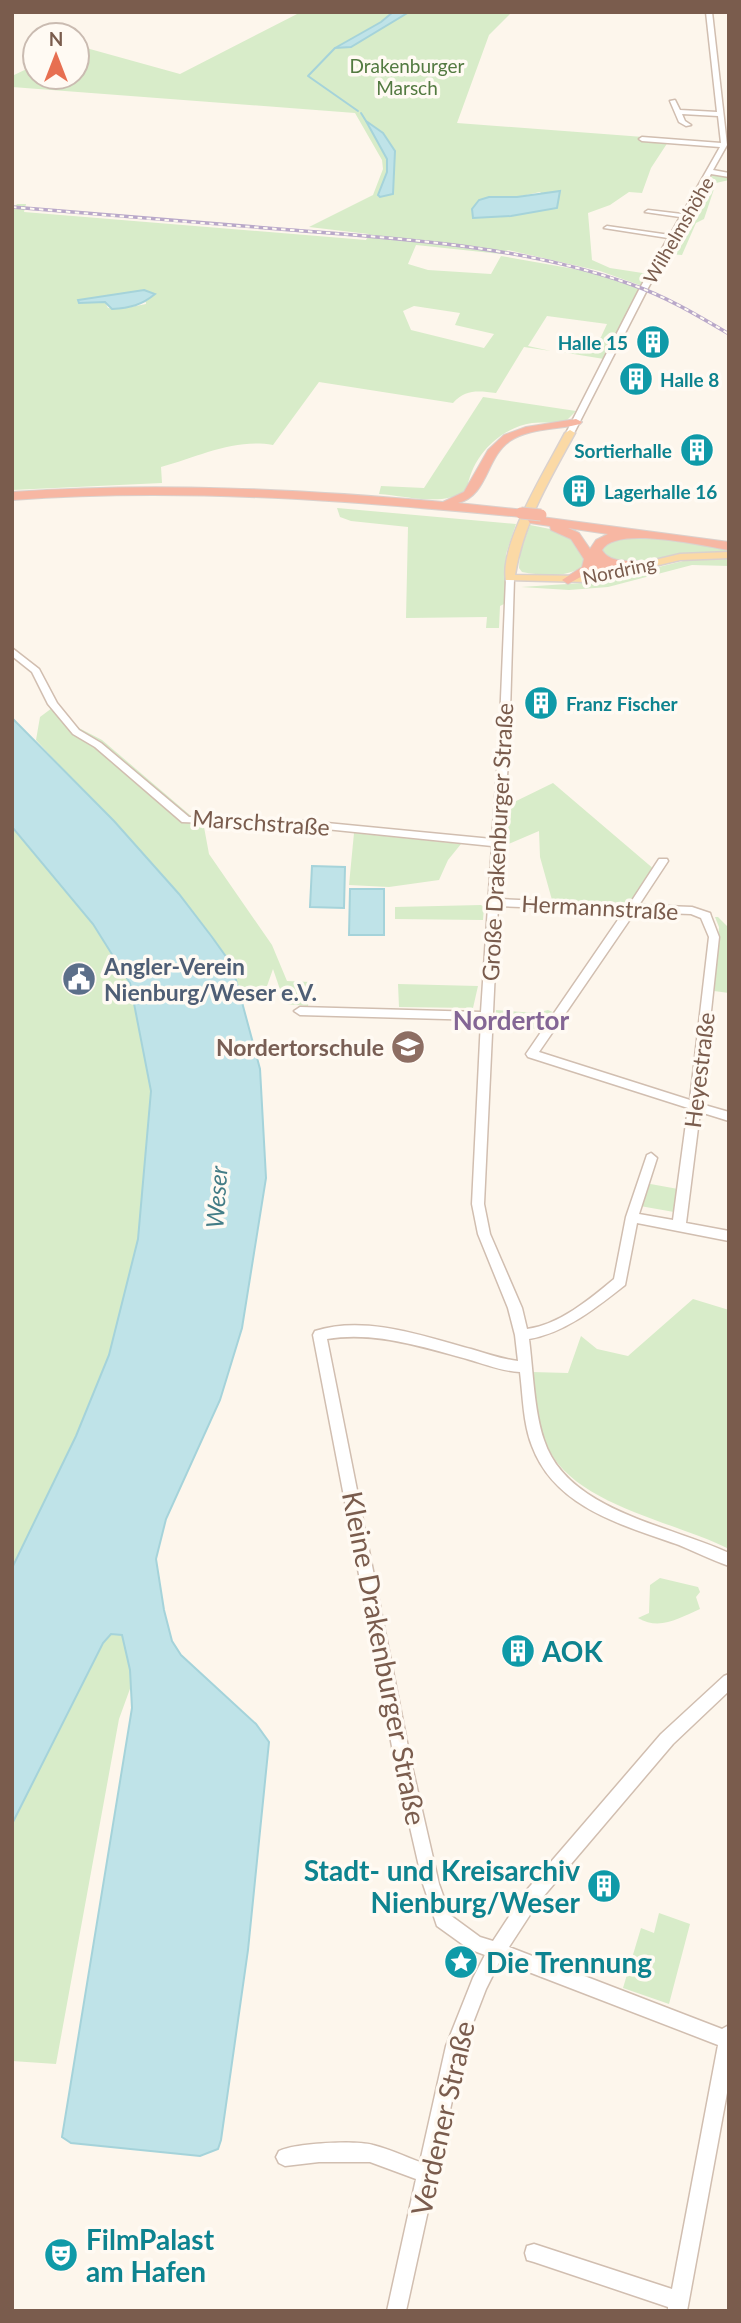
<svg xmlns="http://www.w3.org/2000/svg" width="741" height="2323" font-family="Lato,sans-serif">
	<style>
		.green { fill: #d8ecc9; fill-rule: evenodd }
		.water { fill: #bfe3e8; stroke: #a5d3da; stroke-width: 2 }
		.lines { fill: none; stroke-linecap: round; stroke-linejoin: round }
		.stream { stroke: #a5d3da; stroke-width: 2 }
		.minor-casing { stroke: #d1beb0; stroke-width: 3 }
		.major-casing { stroke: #dad1cd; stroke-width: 3 }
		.highway-casing { stroke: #dad1cd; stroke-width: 2 }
		.minor { fill: #fff; fill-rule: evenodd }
		.major { fill: #fbd9a5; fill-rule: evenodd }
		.highway { fill: #f7b7a3; fill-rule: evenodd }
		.rail-casing { stroke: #b9a8c9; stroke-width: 3.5 }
		.rail { stroke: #fffaf3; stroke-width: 2; stroke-dasharray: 4.5; stroke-linecap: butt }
		.highway-bridge-casing { stroke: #dad1cd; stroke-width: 13; stroke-linecap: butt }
		.highway-bridge { stroke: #f7b7a3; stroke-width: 11 }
		.labels { text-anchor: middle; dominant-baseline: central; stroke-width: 7; stroke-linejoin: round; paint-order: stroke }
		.far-park-label { font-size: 19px; fill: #537a41; stroke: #fffaf3 }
		.far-street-label { font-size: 19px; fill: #7a5c4d; stroke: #fffaf3 }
		.far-culture-label { font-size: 19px; font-weight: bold; fill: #0d838f; stroke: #fffaf3; text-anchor: start }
		.street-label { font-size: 23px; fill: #7a5c4d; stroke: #fffaf3 }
		.service-label { font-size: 23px; font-weight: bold; fill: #4e5e75; stroke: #fffaf3; text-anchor: start }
		.education-label { font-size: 23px; font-weight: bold; fill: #785e54; stroke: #fffaf3; text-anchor: end }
		.water-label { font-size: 24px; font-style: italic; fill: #437c86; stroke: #fffaf3 }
		.quarter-label { font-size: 26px; font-weight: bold; fill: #846695; stroke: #fffaf3 }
		.near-culture-label { font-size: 28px; font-weight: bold; fill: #0d838f; stroke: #fffaf3; text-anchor: start }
		.near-street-label { font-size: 28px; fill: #7a5c4d; stroke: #fffaf3 }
	</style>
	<rect width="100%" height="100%" fill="#fdf6ec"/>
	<path class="green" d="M301 12H512L489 35 457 123 670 139 651 168 642 193 629 192 610 205 588 213 592 260 610 268 649 274 642 286 600 271 508 250 501 254 416 245 408 264 428 270 491 274 501 256 597 273 641 289 604 359 555 351 570 353 577 341 601 337 607 324 547 316 528 346 551 351 524 347 496 393C478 391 466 389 453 403L319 382 273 445C234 438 198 457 161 467L162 483 12 490V210L17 204H26L24 212 366 240 369 234 309 227 373 195 383 169 382 160 355 113 12 87V76L35 65V77H77V45L80 43 77 41 86 42 79 46 180 74ZM540 192 557 208 511 216 473 217 489 197H517ZM144 290 146 304 121 309 108 308 105 302 78 300ZM414 306 460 313 455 325 494 334 484 348 411 330 403 311Z
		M712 175 729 176V180L716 183 704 219 696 223 682 255 669 254 687 216Z
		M483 397 576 411 565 422C554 423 543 422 532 423 499 428 471 457 467 490 445 507 406 496 379 494L381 486 424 488Z
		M337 508 516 524 506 554 504 604 500 606 499 628H486L487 617 406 618 408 527 351 521 340 517Z
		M530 525 555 530 579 543 587 564C569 578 544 576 522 572L519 568 520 553Z
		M640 536 729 549V553H691L645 563H616L600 554 607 539Z
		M708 559H729V566L692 565 608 587 569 590 521 587 598 582 683 561Z
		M56 705 79 728 102 740 204 827 209 854 272 945 287 981 310 982 308 1006 285 1004 273 969 267 986 238 988 227 958 179 894 36 740 40 717Z
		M553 783 655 870 633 903 552 900 540 857 539 831 506 845 508 805Z
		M12 827 93 924 130 983 151 1091 138 1239 109 1355 76 1436 12 1568Z
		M354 833 461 844 448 860 439 880 389 887 349 885Z
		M481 905 484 907 483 920 395 919V907Z
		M715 917H718L729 928V993L714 991 719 927Z
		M398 984 478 986 473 1008 399 1007Z
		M496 1010 536 1013 548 1010 555 1013 542 1030 495 1024Z
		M645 1183 678 1189 674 1212 640 1206Z
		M693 1299 729 1310V1549C676 1522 578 1506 549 1450 537 1427 534 1399 532 1372L568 1373 581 1336 597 1349 628 1356Z
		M660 1578 698 1587 700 1592 696 1597 700 1609C679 1618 660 1631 638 1618L649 1613 650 1585Z
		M118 1633 122 1635 130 1670 131 1686 119 1719 56 2064 12 2061V1824L103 1643 111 1634Z
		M659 1913 690 1924 669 2004 623 1988 641 1928 654 1933Z"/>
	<path class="water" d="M393 12H409L351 47 335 48 381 22Z
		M366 121 383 133 395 151 393 194 380 197 378 195 387 172V159Z
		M560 191 557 208 511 216 473 218 472 209 479 200 489 197H517Z
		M144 290 155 294C142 305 130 308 112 309L105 302 79 303 78 300Z
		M12 718 114 821 179 894 212 937 227 958 236 980 260 1069 266 1178 242 1328 220 1400 166 1519 156 1559 164 1610 172 1641 181 1655 256 1724 269 1742 248 1950 221 2140 218 2149 200 2156 71 2143 62 2137 132 1708 130 1670 122 1635 111 1634 103 1643 12 1824V1568L76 1436 109 1355 138 1239 151 1091 130 983 93 924 12 827Z
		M312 866 345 867 344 908 310 907Z
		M350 889H384V935H349Z"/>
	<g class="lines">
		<path class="stream" d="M335 48 308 76 358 111
			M361 113 366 121"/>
		<g class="minor-casing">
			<path id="minor" d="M706 12H712L727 145 713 170 729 173V177L711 174 648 288 574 433 567 435 566 433 640 288 668 238 604 228 607 226 670 235 680 217 645 212 648 210 682 214 720 147 642 141 639 139 642 137 721 143 718 116 682 114 685 121 691 125 686 126 679 122 670 101 675 100 680 110 717 112Z
				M510 575 514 578 509 746 499 899 629 905 659 859H667L668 861 639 905 692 907 710 913 711 916 719 937 701 1104 729 1112V1121L700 1112 686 1223 729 1231V1241L637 1223 625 1285C597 1307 565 1333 529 1339 533 1370 534 1411 544 1440 567 1511 669 1525 729 1553V1566C712 1560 696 1552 679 1545 623 1525 555 1508 532 1446 523 1423 523 1396 520 1372 501 1371 484 1364 467 1359 422 1347 375 1331 327 1339L411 1762 439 1884 450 1915 480 1937 493 1941 525 1892 661 1734 724 1676 729 1674V1691L673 1744 537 1904 509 1947 722 2029 729 2025V2082L687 2311H668V2307L534 2262 527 2260 525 2253 527 2246 534 2244 672 2289 718 2045 500 1961 486 1989 464 2046 406 2311H387L416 2179 370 2162H319L285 2166 279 2163 276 2157 279 2151C296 2143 355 2140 373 2145 389 2149 404 2156 420 2162L446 2046 473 1978 485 1955 469 1949 437 1926 423 1884 395 1762 313 1335 315 1331C365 1315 423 1336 471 1349 487 1354 502 1359 518 1361L515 1335 508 1308 478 1234 472 1204 481 1020 300 1015 294 1011 300 1007 481 1012 492 846 306 827 182 822 95 747 73 734 48 704 32 672 12 656V648L39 669 57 703 79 730 101 743 189 817 306 821 492 839 499 746 506 578ZM498 906 624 911 526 1054 528 1057 688 1108 673 1220 639 1214 657 1158 651 1153 647 1155 626 1217 614 1279C590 1299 559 1325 527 1329L522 1308 490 1234 484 1204ZM635 912 691 914 701 918 709 937 690 1100 539 1052Z"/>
		</g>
		<g class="major-casing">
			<path id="major" d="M570 430 575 433C550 479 523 523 515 575L587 576 680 554 729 552V558L680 560 587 582 506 580C499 544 548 466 565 433Z"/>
		</g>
		<g class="highway-casing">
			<path id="highway" d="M576 419 582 422 580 424C557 430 529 428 510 441 486 457 488 496 458 503L525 510V516L521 517C351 501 183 487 12 500V492C157 482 299 489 443 502L464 492 488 450 504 435 526 427Z
				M534 516 729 542V550C703 546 616 525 602 550 611 566 637 559 652 562V568L611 567 609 579H601L600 570H593L568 584 562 580 582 567 584 559 571 539 551 530 550 526 530 523 528 520ZM568 528 608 534 596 540 590 549 579 533Z"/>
		</g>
		<use href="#minor" class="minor"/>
		<use href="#major" class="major"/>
		<use href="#highway" class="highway"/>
		<g class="rail-casing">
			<path id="rail" d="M12 207C105 215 198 223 291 230 405 239 522 246 630 284 665 296 697 315 729 334"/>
		</g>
		<use href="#rail" class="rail"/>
		<g class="highway-bridge-casing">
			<path id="highway-bridge" d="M521 513 541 515"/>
		</g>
		<use href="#highway-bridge" class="highway-bridge"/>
	</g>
	<defs>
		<g id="building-disc" transform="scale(1.75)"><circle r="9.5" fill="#0f9aa8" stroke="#fffaf3"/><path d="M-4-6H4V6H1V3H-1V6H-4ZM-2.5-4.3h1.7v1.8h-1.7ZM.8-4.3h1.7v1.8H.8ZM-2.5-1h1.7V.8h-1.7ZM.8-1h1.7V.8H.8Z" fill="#fff"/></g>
		<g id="civic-disc" transform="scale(1.75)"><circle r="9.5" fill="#5c6f8a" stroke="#fffaf3"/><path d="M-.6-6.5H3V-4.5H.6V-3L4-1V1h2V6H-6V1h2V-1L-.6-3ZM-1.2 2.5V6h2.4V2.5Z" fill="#fff"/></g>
		<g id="school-disc" transform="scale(1.75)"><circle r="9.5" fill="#8d6e63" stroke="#fffaf3"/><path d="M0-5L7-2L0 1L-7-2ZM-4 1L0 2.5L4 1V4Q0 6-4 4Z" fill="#fff"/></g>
		<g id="sight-disc" transform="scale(1.75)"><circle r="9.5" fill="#0f9aa8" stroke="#fffaf3"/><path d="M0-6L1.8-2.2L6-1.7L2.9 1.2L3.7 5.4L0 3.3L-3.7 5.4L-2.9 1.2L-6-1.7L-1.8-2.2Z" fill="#fff"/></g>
		<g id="theatre-disc" transform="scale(1.75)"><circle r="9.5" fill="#0f9aa8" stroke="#fffaf3"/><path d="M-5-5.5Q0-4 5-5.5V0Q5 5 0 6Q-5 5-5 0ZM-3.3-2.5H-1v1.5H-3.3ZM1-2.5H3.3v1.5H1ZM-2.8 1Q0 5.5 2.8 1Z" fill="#fff"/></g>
	</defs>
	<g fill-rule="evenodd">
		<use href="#building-disc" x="653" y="342"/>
		<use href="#building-disc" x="636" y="379"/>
		<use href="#building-disc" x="697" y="450"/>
		<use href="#building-disc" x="579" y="491"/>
		<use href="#building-disc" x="541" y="703"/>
		<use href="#civic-disc" x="79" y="979"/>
		<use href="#school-disc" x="408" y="1047"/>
		<use href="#building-disc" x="518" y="1651"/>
		<use href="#building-disc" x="604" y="1886"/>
		<use href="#sight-disc" x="461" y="1962"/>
		<use href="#theatre-disc" x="61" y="2255"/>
	</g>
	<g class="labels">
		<g class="far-park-label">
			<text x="407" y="65">Drakenburger<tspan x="407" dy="22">Marsch</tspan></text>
		</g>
		<g class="far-street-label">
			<text transform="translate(678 230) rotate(-60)">Wilhelmshöhe</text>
			<text transform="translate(619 570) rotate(-12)">Nordring</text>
		</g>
		<g class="far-culture-label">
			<text x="628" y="342" text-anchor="end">Halle 15</text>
			<text x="660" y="379">Halle 8</text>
			<text x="672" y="450" text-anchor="end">Sortierhalle</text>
			<text x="604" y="491">Lagerhalle 16</text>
			<text x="566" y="703">Franz Fischer</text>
		</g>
		<g class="street-label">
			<text transform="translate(261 822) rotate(4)">Marschstraße</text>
			<text transform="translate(497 842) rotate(-87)">Große Drakenburger Straße</text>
			<text transform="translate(600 907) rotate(3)">Hermannstraße</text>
			<text transform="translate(699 1070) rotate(-83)">Heyestraße</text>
		</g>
		<g class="service-label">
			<text x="104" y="966">Angler-Verein<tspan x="104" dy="26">Nienburg/Weser e.V.</tspan></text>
		</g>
		<g class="education-label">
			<text x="384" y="1047">Nordertorschule</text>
		</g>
		<g class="water-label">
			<text transform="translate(216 1197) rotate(-86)">Weser</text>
		</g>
		<g class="quarter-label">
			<text x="511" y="1020">Nordertor</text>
		</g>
		<g class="near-culture-label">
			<text x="542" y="1651">AOK</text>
			<text x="580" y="1870" text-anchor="end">Stadt- und Kreisarchiv<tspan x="580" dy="32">Nienburg/Weser</tspan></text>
			<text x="486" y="1962">Die Trennung</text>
			<text x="86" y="2239">FilmPalast<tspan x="86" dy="32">am Hafen</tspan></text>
		</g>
		<g class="near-street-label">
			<text transform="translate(385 1658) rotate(79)">Kleine Drakenburger Straße</text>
			<text transform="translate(442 2118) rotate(-77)">Verdener Straße</text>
		</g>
	</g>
	<rect width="741" height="2323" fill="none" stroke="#7a5c4d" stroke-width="28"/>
	<g transform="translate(56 56)"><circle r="33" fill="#fffaf3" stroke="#cabbb1" stroke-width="2"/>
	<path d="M0-5L12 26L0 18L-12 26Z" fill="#e76f51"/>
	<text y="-10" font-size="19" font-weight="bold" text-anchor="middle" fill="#7a5c4d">N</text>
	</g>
</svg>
